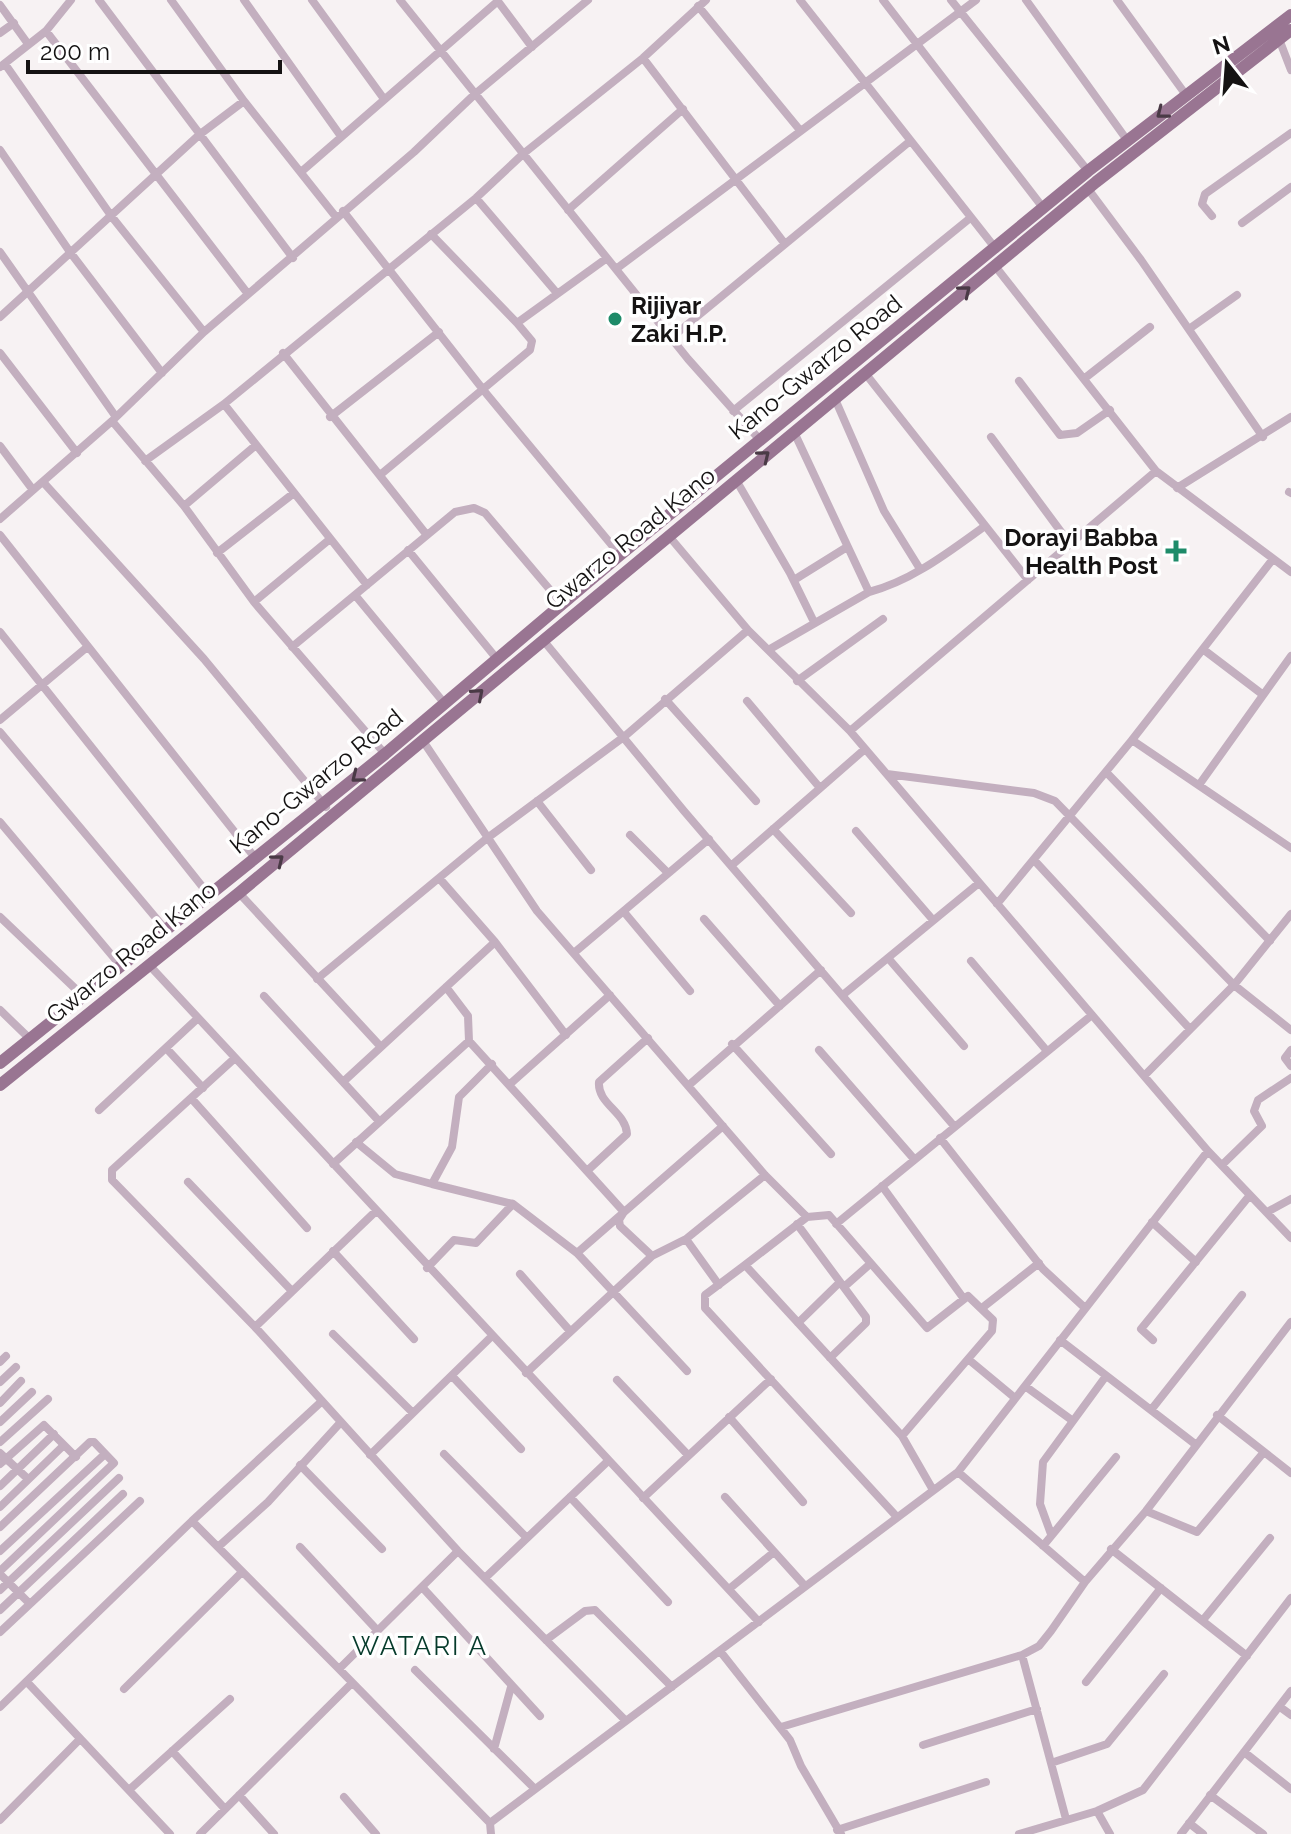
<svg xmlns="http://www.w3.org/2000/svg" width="1291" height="1834" font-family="Raleway,sans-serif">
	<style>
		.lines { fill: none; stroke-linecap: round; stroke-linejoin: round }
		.street { stroke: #c3afbf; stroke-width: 8 }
		.primary { stroke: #997592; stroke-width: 12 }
		.oneway { stroke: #4a3a46 }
		.poi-dot { fill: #1e8b69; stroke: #fff; stroke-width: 3 }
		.labels { text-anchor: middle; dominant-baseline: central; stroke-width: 7; stroke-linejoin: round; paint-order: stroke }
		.poi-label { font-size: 24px; font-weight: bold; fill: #151313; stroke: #fff; text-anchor: start }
		.street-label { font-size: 24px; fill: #151313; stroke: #fff }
		.neighbourhood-label { font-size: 26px; letter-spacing: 2px; fill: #063b2b; stroke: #fff }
	</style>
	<rect width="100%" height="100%" fill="#f7f2f3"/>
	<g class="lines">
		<path class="street" d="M99 0 293 258
			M171 0 244 101
			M244 0 340 135
			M312 0 384 99
			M400 0 688 359 760 440
			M497 0 532 47
			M800 0 996 249
			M883 0 1044 209
			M951 0 1088 171
			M1026 0 1127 140
			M1117 0 1186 95
			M0 5 28 44
			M698 6 799 129
			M46 31 248 294
			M0 33 14 23
			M1279 39 1291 70
			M643 58 785 244
			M5 64 112 217 204 332
			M0 67 46 31 71 0
			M0 150 70 252 162 373
			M301 172 498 1
			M1088 189 1141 260 1263 437
			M476 198 556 292
			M568 210 683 109
			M343 211 485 392 620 555
			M1212 216 1202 204 1205 194 1291 133
			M1242 223 1291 187
			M431 234 517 323 607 258
			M0 252 116 417
			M995 266 1156 471 1291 572
			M616 269 976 0
			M0 317 199 135 244 101 336 217
			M1189 329 1237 295
			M671 338 909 142
			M0 353 77 453
			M283 353 426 534
			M865 373 1028 580
			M1085 378 1150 327
			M1019 381 1060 435 1077 433 1110 410
			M835 399 884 511 920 569
			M224 404 367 585
			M733 411 969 219
			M330 417 439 332
			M112 421 184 506 254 602 385 754
			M794 432 869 592
			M991 437 1070 544
			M0 446 33 490
			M145 461 224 404 476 198 523 154 643 58 706 0
			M380 475 530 350 532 341 517 323
			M736 480 790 573 814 622
			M43 482 204 659 326 807
			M1177 488 1291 417
			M1289 492 1291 493
			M184 506 256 445
			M0 519 112 421 204 332 414 152 475 94 588 0
			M0 535 256 859
			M668 535 748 630 850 731 1208 1151 1291 1238
			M408 550 497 659
			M217 553 294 493
			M1273 559 1132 740 1291 848
			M794 580 847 547
			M355 595 445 704
			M254 602 330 539
			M0 632 209 895
			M543 640 684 811 954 1126
			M292 647 455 512 474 508 485 513 562 604
			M770 649 869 592C912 581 950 551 985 526
			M1204 650 1262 694
			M797 681 883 619
			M665 699 756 801
			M747 701 820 788
			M0 720 86 648
			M850 731 1156 471
			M0 732 166 930
			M423 741 537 911 765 1175 807 1217 829 1215 927 1328 968 1296 993 1320 992 1331 902 1436 933 1490
			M1106 772 1270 941
			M887 774 1034 793 1055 801 1234 985 1291 1030
			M1199 785 1291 656
			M537 801 591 870
			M0 822 120 965
			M773 829 851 913
			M856 831 933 920
			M630 835 668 873
			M1034 860 1190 1029
			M732 865 865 749
			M439 878 495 942 566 1035
			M239 893 381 1047
			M997 904 1132 740
			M624 912 690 991
			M0 917 83 996
			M704 919 780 1006
			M575 952 709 839
			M888 958 964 1046
			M971 961 1047 1051
			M150 966 759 1622
			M317 979 486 839 625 736 748 630
			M446 987 468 1016 469 1041
			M844 994 979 883
			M264 996 378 1120
			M0 1010 30 1039
			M732 1044 831 1154
			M166 1048 203 1088
			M819 1050 914 1159
			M1291 1050 1285 1058 1291 1066
			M235 1058 112 1170V1180L255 1327 458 1551 626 1721
			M492 1064 459 1097 452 1147 432 1184 513 1204 577 1253
			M1144 1076 1234 985 1291 914
			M343 1082 495 942
			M510 1084 610 995
			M689 1085 821 970
			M191 1098 307 1228
			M99 1110 198 1018
			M940 1138 1043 1269 1085 1308
			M356 1142 395 1174 432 1184
			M333 1164 469 1041 624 1212 619 1220 620 1226 652 1256 686 1239 765 1175
			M1222 1165 1262 1126 1254 1111 1258 1100 1291 1078
			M587 1171 627 1134C626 1112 597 1104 599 1082L648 1038
			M188 1182 291 1290
			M882 1186 964 1299
			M1269 1211 1291 1199
			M807 1217 745 1265 902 1436
			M1152 1222 1196 1262
			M797 1224 866 1317V1323L830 1358
			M836 1224 1092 1015
			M686 1239 719 1285
			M333 1251 414 1339
			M745 1265 705 1295V1308L897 1517
			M427 1268 454 1240 476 1243 513 1204
			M520 1274 570 1331
			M844 1287 870 1264
			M982 1308 1039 1263
			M798 1323 840 1282
			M255 1327 376 1211
			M333 1334 413 1413
			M1060 1340 1195 1444
			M1153 1340 1141 1329 1250 1195
			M968 1359 1015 1398
			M0 1362 6 1356
			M687 1371 577 1253 723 1126
			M526 1373 652 1256
			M452 1376 521 1449
			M617 1380 688 1455
			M0 1382 16 1367
			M1025 1386 1073 1421
			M0 1403 21 1381
			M1151 1410 1242 1295
			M1217 1415 1291 1473
			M729 1417 803 1502
			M0 1422 32 1392
			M0 1442 48 1399
			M0 1453 28 1479
			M444 1454 527 1538
			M370 1455 492 1336
			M0 1464 44 1425 76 1457
			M300 1465 382 1549
			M958 1472 1085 1582
			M0 1486 54 1434
			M570 1497 668 1602
			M725 1497 805 1586
			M643 1498 771 1379
			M0 1507 64 1445
			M1146 1511 1197 1532 1264 1452
			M192 1521 321 1402
			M0 1527 90 1442H94L114 1463 0 1571
			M1051 1534 1040 1504 1043 1462 1106 1376
			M1043 1546 1116 1457
			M218 1547 268 1502 340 1423
			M300 1547 377 1630
			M1111 1549 1247 1656
			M0 1551 105 1454
			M0 1574 30 1604
			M485 1578 608 1461
			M422 1587 540 1716
			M729 1589 774 1552
			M0 1590 119 1478
			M0 1610 123 1494
			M1203 1620 1270 1538
			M0 1632 140 1501
			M546 1640 585 1611 595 1610 672 1687
			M720 1651 790 1740 801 1766 841 1834
			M1022 1655 1066 1819
			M339 1669 490 1823 491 1834
			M415 1670 535 1789
			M27 1682 170 1834
			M1086 1682 1161 1588
			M124 1689 241 1573
			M0 1707 192 1521 339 1669 458 1551
			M1280 1707 1291 1715
			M781 1727 1022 1655 1039 1646 1051 1631 1085 1582 1146 1511 1291 1322
			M923 1745 1037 1709
			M494 1749 511 1687
			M172 1751 225 1809
			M1244 1752 1291 1789
			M1051 1763 1107 1744 1164 1674
			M129 1790 230 1699
			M239 1795 274 1834
			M1210 1795 1263 1834
			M344 1797 376 1834
			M1097 1811 1110 1834
			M0 1820 80 1739
			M490 1823 958 1472 1208 1151
			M1189 1823 1203 1834
			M837 1830 986 1782
			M200 1834 352 1683
			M1019 1834 1097 1811 1143 1790 1291 1598
			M1181 1834 1291 1691"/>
		<path class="primary" d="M0 1063 385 754 620 555 1088 171 1291 15
			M0 1085 239 893 1096 182 1291 30"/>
	</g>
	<defs><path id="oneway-chevron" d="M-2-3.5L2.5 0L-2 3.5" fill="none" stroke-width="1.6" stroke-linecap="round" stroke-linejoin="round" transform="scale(2)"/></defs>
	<g class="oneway">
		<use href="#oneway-chevron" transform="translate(1162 113) rotate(142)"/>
		<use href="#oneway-chevron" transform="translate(965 291) rotate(-39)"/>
		<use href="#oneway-chevron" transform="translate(764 456) rotate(-39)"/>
		<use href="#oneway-chevron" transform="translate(478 694) rotate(-41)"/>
		<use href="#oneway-chevron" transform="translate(357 777) rotate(141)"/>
		<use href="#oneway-chevron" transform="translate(278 860) rotate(-39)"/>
	</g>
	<g class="poi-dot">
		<circle cx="615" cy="319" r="8"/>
		<path d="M1172 539h8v8h8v8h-8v8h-8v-8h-8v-8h8z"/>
	</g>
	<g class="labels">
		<g class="poi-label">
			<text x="631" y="305">Rijiyar<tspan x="631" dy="28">Zaki H.P.</tspan></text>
			<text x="1158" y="537" text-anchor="end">Dorayi Babba<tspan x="1158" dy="28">Health Post</tspan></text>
		</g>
		<g class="street-label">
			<text transform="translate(815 367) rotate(-39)">Kano-Gwarzo Road</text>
			<text transform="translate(630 538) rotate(-39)">Gwarzo Road Kano</text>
			<text transform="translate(316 781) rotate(-39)">Kano-Gwarzo Road</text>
			<text transform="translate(131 952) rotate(-39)">Gwarzo Road Kano</text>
		</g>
		<g class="neighbourhood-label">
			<text x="420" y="1646">WATARI A</text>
		</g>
	</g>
	<g transform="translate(1227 64) rotate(343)" stroke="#ffffff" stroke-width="6" paint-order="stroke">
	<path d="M0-6L14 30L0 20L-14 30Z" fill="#151313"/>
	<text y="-12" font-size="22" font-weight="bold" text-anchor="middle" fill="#151313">N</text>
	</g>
	<path d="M28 60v12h252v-12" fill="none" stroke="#151313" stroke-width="4"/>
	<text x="40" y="60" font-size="24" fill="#151313" stroke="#ffffff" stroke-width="6" paint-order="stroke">200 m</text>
</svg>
